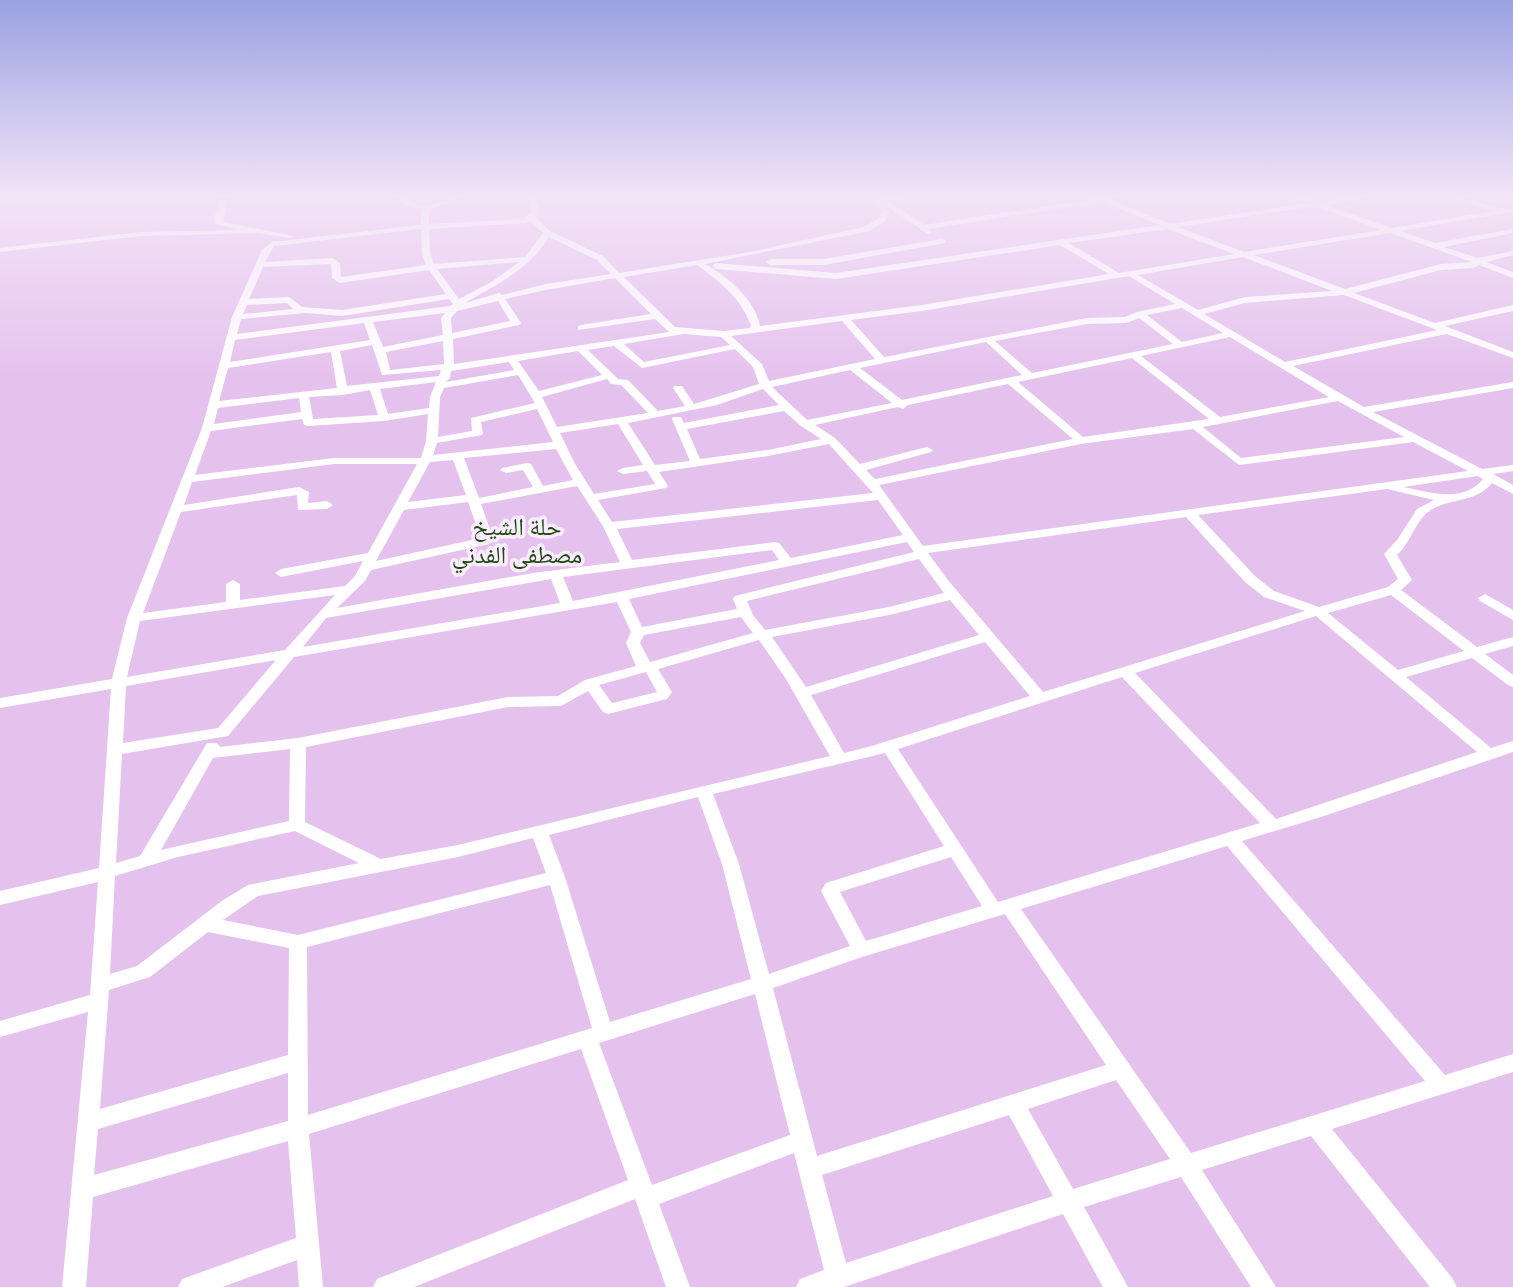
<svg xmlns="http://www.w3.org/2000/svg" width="1513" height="1287" font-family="'Roboto Condensed','Noto Naskh Arabic',sans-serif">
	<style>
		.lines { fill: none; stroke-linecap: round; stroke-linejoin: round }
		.minor { fill: #fff; fill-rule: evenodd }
		.labels { text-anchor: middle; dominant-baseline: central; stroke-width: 7; stroke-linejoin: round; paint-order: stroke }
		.quarter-label { font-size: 24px; fill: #1e490e; stroke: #faecfe }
	</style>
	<rect width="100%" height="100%" fill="#e5c2ee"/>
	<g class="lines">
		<path class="minor" d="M222 196H229L223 222 294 236 290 238 258 233 141 236 0 252V248L141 232 240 230 215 224 214 218Z
			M394 196C405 195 411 203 422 205 437 207 453 196 468 196L429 209V224L522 219 531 213 528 196H535L539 214 535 217 550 231 603 256 619 273 750 252 864 227 879 218 881 211 875 202 881 197 885 199 914 196 890 202 924 225 1094 199 1091 196H1128L1112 200 1170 224 1307 203 1291 196H1300L1317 202 1372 196 1369 198 1326 205 1391 228 1493 211 1448 196C1470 196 1491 211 1513 208V212L1400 231 1435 243 1513 229V233L1444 247 1478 258 1513 251V255L1486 262 1513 272V278L1479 265 1474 268 1441 270 1354 293 1435 323 1513 305V311L1445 326 1513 352V358L1447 334 1293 366 1364 407 1513 382V388L1373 412 1482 469 1513 465V471L1493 474 1513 485V494L1492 483C1476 503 1450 498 1431 510 1415 520 1411 543 1397 555L1412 580 1401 590 1477 647 1513 637V646L1485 654 1513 675V687L1508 685 1472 658 1406 677 1491 748 1513 741V752L1324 816 1242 841 1445 1075 1513 1054V1072L1332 1129 1453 1279 1457 1287H1430L1311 1136 1202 1170 1276 1287H1251L1181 1177 1084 1207 1128 1287H1103L1063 1214 844 1287H796L800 1279 824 1270 794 1153 659 1204 690 1287H666L635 1199 414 1287H373L377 1279 628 1180 581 1049 309 1134 323 1287H299L297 1260 222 1287H178L182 1279 296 1238 288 1141 93 1197 86 1287H62L88 1012 0 1037V1021L90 995 98 882 0 905V891L99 868 111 689 0 708V698L112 679 127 618 202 428 232 317 262 250 272 242 421 225V209L407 206ZM1102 202 1160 225 836 273 716 263 712 266 716 269 836 279 1060 245 1109 274 922 305 760 326C756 301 728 276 705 264L870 231 885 221 889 211 885 205 928 234 932 232 929 229ZM1316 206 1381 230 1244 252 1178 227ZM530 221 543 233 525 257 434 264 430 254 429 229 524 223ZM421 229 422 254 426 265 341 277 340 263 332 258 265 262 274 246ZM1168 229 1234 254 1119 273 1069 243ZM1390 233 1472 262 1441 264 1345 289 1254 255ZM549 237 597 260 611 274 546 284 502 295 499 293 465 303C497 284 529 270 549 237ZM1243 257 1332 291 1245 297 1198 310 1138 275ZM519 262 493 281 459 299 437 269ZM331 264 332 278 340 283 429 270 446 294 342 310 302 307 289 297 249 299 263 267ZM697 265C720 282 740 297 751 325L750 328 724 331 675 327 624 277ZM1129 276 1175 304 1137 312 1125 317 1087 318 884 357 851 320 922 311ZM615 278 651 314 581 325 578 326V330L655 319 669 332 454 364 453 339 519 325 521 323 505 299 546 290ZM1344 295 1437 330 1285 362 1204 314 1245 303ZM449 299 453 304 450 306 237 334 241 319 306 313 342 316ZM498 301 510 321 452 333 451 318 457 311ZM287 303 293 309 243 314 247 305ZM1182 308 1223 333 1182 342 1147 315ZM445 313 441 318 443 335 383 347 373 322ZM1139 318 1173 344 1032 373 995 341 1087 324 1126 323ZM842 321 875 359 769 381 762 364 731 336ZM364 323 370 340 230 362 235 340ZM684 334 721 337 730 345 644 362 624 344ZM1230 337 1329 397 1220 417 1141 356ZM443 341 444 364 390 370 386 352ZM986 342 1022 375 902 400 860 368ZM372 345 382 375 441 370 439 376 347 386 340 351ZM614 346 642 368 735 349 753 367 759 384 694 404 682 386H674L673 388 685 406 658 411 628 380 618 379 588 350ZM578 351 602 375 539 391 518 361ZM331 352 337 388 219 401 228 368ZM1132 358 1209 419 1083 437 1018 382ZM509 362 514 370 446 382 450 378 451 371ZM850 370 892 403 807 420 772 387ZM518 375 535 403 471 418 472 431 438 437 440 397 444 388ZM607 379 611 384 621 385 648 413 557 427 542 397ZM436 382 430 397 429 408 388 414 380 389ZM1008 384 1073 439 875 479 866 470 931 452 933 450 927 447 860 464 835 438 815 425 898 407 903 409 908 405ZM763 389 779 405 684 423 681 417H673L672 419 690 461 655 465 628 423 717 405ZM370 390 378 415 313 419 309 397 343 395ZM299 398 301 412 214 424 218 408ZM1338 401 1404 437 1241 458 1203 427ZM537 409 553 442 433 455 437 443 482 435 483 433 481 422ZM784 411 801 426 821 439 768 450 700 459 687 429ZM428 414 426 441 421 458H334L195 475 211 431 302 419 304 425 308 426 384 421ZM618 424 643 465 623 468 617 471 623 474 647 471 655 484 594 494 575 464 560 433ZM1193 429 1239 465 1413 442 1468 471 923 546 879 485 1081 444ZM829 444 873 493 612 522 598 500 666 488 668 486 659 472 768 456ZM556 449 573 480 543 486 531 464 527 463 502 468 500 470 506 473 523 470 533 487 479 498 464 458ZM453 460 466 495 408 502 430 462ZM334 464H417L368 553 281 569 275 573 281 577 363 561 355 576 345 586 240 600V584L233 580 226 584V602L143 613 181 512 297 495 298 510 327 509 333 505 327 501 308 503 309 492 299 487 184 505 192 482ZM1478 476 1483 479C1462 504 1431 492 1403 487ZM577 486 603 526 620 562 533 573 337 608 365 581 371 570 489 544 493 538 481 504ZM1387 489 1434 500 1417 509 1397 540 1384 554 1398 579 1388 587 1319 607 1274 591 1255 576 1198 515ZM878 500 903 535 791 558 779 543 775 542 632 560 617 529ZM468 502 481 538 376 561 404 510ZM1186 517 1245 582 1264 597 1305 611 1043 692 947 579 928 553ZM907 542 914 552 735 596 733 599 737 609 642 627 629 599ZM772 550 779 560 573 601 563 577ZM919 559 944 593 889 607 765 630 753 615 747 601ZM551 579 560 603 303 647 326 618ZM335 595 285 650 127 677 140 621ZM1391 595 1464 651 1398 670 1328 613ZM950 600 979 635 806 687 772 637 889 615ZM617 602 631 632 626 643 636 666 585 680 558 696 508 697 298 738 220 747 217 743H207L140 856 116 863 122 754 228 736 294 657ZM1316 616 1477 752 1276 819 1135 673ZM741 617 753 633 650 662 640 643 644 635ZM759 640 786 679 830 756 458 845 381 859 305 822 306 747 508 707 561 706 588 691 603 712 608 714 667 699 672 692 658 669ZM985 642 1030 696 872 746 844 753 811 695ZM276 660 218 728 123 743 126 686ZM646 672 657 692 612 703 599 685ZM1122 677 1260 823 998 902 898 749ZM290 749 289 821 161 850 213 758ZM885 753 944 846 826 883 821 891 850 946 769 974 739 864 713 794ZM698 797 722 864 751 979 610 1022 565 877 549 835ZM295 831 359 863 248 885 223 900 137 966 110 974 115 876 178 857ZM533 838 546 873 298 935 223 920 258 896 458 857ZM1227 846 1425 1081 1191 1153 1021 909ZM951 857 982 906 866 941 840 892ZM550 885 592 1028 308 1115 307 947ZM1005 914 1106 1065 817 1156 773 988 862 957ZM208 932 289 948 288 1055 100 1109 109 990 150 977ZM755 994 790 1135 652 1185 599 1043ZM288 1073V1121L94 1175 98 1129ZM1116 1080 1170 1159 1073 1189 1028 1109ZM1009 1115 1053 1196 846 1263 822 1175Z
			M942 239 946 241 945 243 824 265H770L766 262 770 259H824Z
			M1485 594 1513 610V620L1480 601 1478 598Z"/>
	</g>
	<linearGradient id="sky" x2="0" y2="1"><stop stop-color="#9aa1e2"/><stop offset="0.52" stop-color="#f3e4f7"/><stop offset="1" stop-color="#f3e4f7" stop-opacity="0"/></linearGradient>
	<rect width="1513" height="376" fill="url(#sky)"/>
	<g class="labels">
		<g class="quarter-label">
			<text x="517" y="527">حلة الشيخ<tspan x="517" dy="28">مصطفى الفدني</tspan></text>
		</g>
	</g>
</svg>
